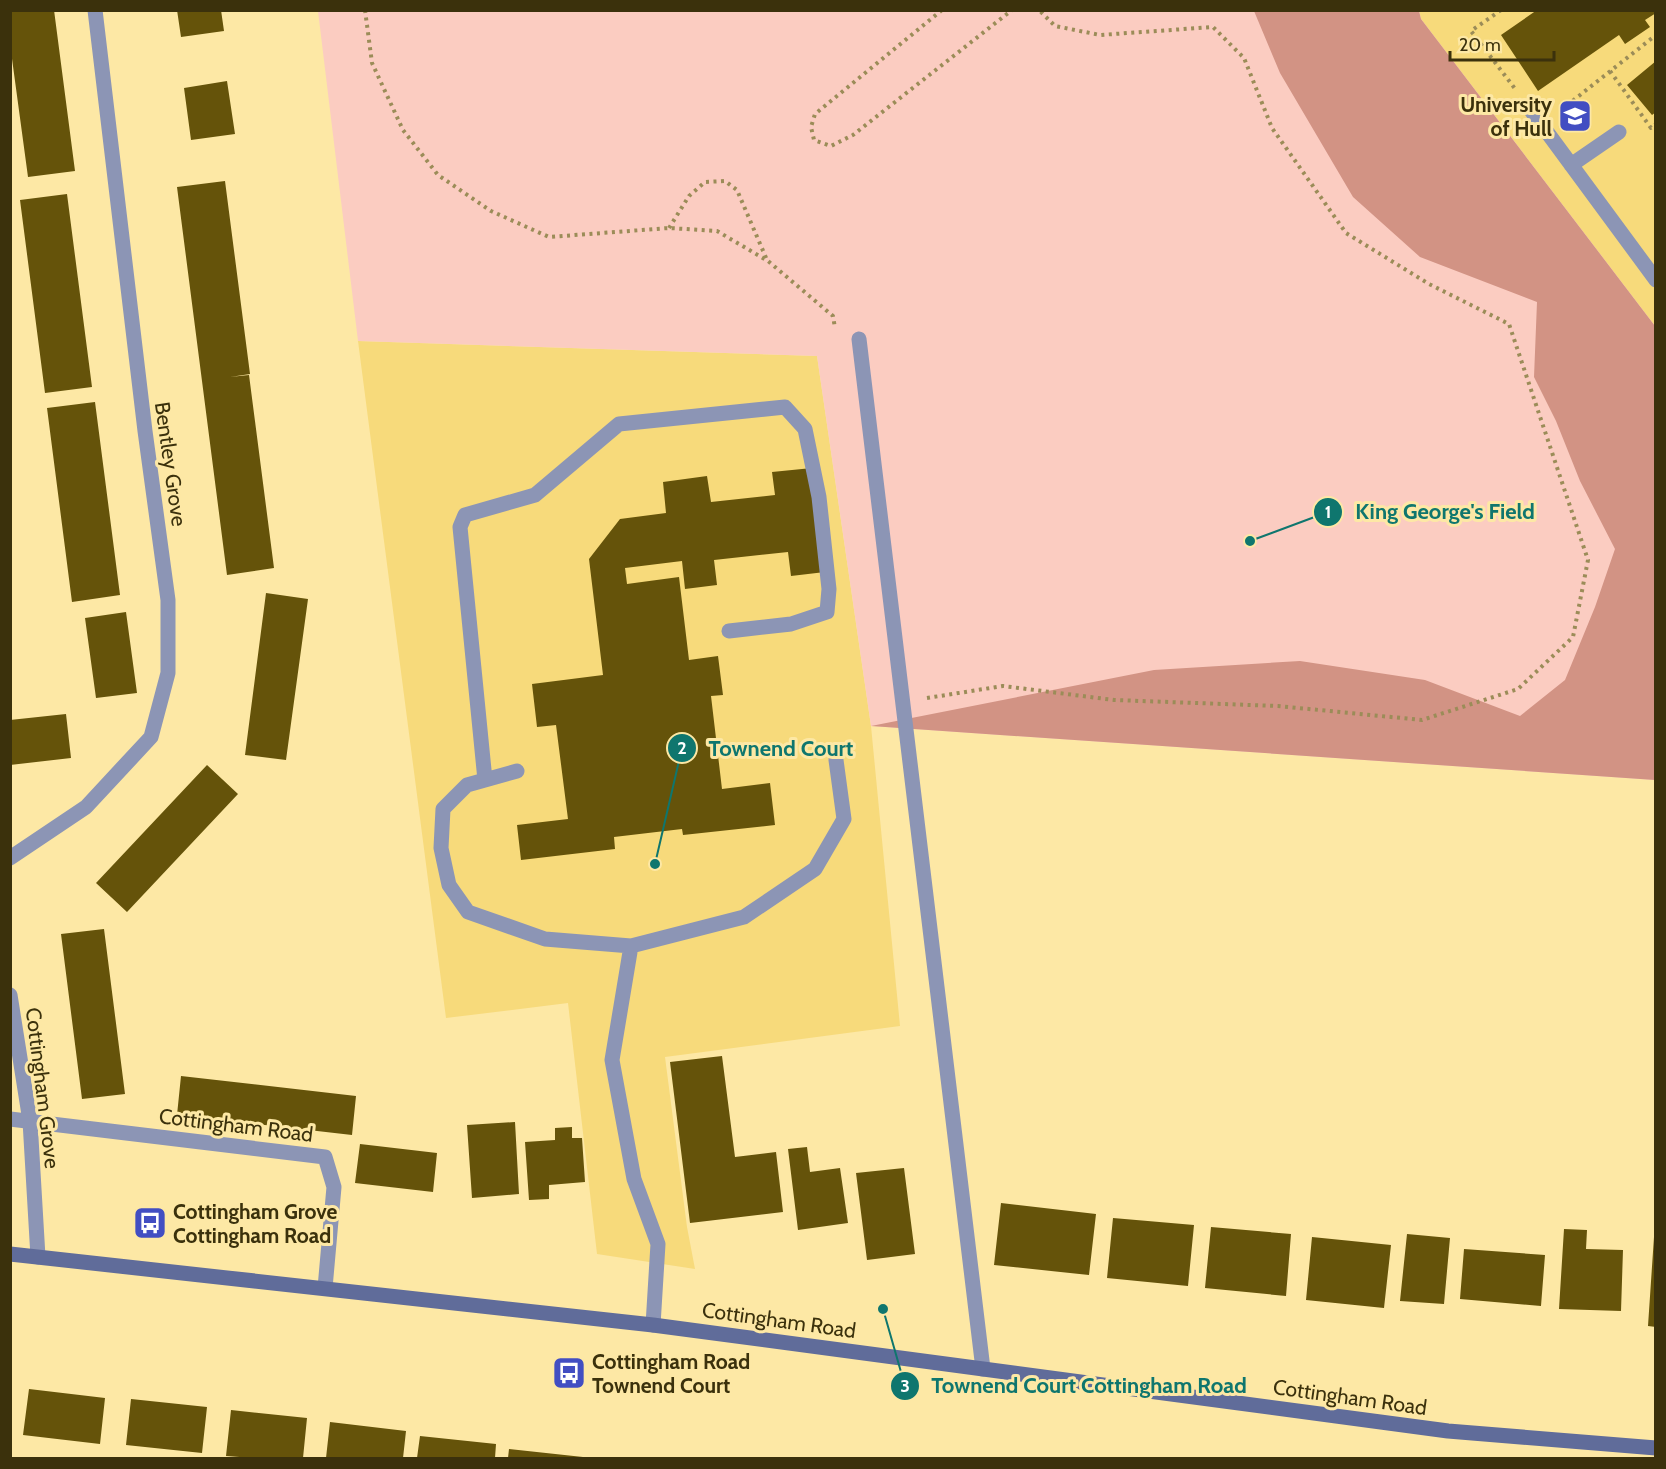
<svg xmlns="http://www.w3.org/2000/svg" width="1666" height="1469" font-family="Cabin,sans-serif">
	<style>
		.built { fill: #f7da7b }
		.green { fill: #fbccc1 }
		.forest { fill: #d29384 }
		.building { fill: #65530a }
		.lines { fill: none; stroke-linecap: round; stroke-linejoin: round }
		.path { stroke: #9b8c58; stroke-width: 4; stroke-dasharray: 3 4.5; stroke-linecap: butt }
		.lane { stroke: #8c95b5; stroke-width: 15 }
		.street { stroke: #8c95b5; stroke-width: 15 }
		.secondary { stroke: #606c9a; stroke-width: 15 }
		.labels { text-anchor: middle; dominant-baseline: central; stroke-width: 6; stroke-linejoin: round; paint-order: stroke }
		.poi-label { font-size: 21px; font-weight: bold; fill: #3b310c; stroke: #fde8a5; text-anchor: start }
		.street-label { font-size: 21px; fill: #3b310c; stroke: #fde8a5 }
		.leader { fill: none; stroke: #0f766e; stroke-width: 2 }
		.callout-dot { fill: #0f766e; stroke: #fde8a5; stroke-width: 2 }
		.mark-label { font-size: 18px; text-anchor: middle; font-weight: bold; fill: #fff }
		.callout-label { font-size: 22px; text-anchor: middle; font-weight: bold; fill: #0f766e; stroke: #fde8a5; stroke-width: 6; stroke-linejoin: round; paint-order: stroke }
	</style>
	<rect width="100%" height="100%" fill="#fde8a5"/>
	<path class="built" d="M1419 11H1655V326L1421 19Z
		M358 341 817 356 871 726 900 1026 665 1057 687 1227 695 1269 597 1254 568 1003 446 1018Z"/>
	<path class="green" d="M318 11H1419L1421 19 1655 326V780L871 726 817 356 358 341Z"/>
	<path class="forest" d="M1254 11H1419L1421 19 1655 326V780L871 726 1154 670 1300 661 1425 680 1520 716 1565 680 1595 607 1615 549 1580 481 1556 421 1534 377 1537 302 1420 257 1353 197 1280 73Z"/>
	<path class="building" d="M10 10H54L75 171 28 177 10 44Z
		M177 10H221L224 31 181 37Z
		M1537 10H1656V13L1645 20 1650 27 1625 44 1619 35 1538 91 1501 35Z
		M1656 61V112L1652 115 1627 85Z
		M227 81 235 134 191 140 184 88Z
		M225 181 250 374 230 377 249 375 274 568 227 575 177 187Z
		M67 194 92 387 45 393 20 200Z
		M95 402 120 595 72 602 47 408Z
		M812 468 825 572 791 576 788 552 714 560 717 585 685 589 682 561 625 568 627 584 679 577 689 660 718 656 723 695 711 696 722 789 770 783 775 825 683 835 682 829 614 837 615 849 521 860 517 825 568 819 556 725 537 727 532 684 603 675 589 559 620 519 666 513 663 482 707 476 711 502 775 495 772 472Z
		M266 593 308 599 286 760 245 755Z
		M126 612 137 693 96 698 85 618Z
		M66 714 71 758 10 765V720Z
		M207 765 238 794 127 912 96 883Z
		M104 929 125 1094 82 1099 61 934Z
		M722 1056 735 1157 776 1152 783 1212 690 1223 670 1062Z
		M181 1076 356 1096 352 1135 177 1115Z
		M515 1122 519 1194 472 1198 467 1125Z
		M572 1127V1138H582L585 1182 549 1185V1199L529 1200 525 1142 555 1140V1128Z
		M360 1144 437 1153 433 1192 355 1183Z
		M807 1147 810 1172 840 1168 848 1223 798 1230 788 1149Z
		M904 1168 915 1254 867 1260 856 1173Z
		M1001 1203 1096 1214 1089 1275 994 1265Z
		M1113 1218 1194 1225 1188 1286 1107 1278Z
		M1211 1227 1291 1234 1286 1296 1205 1288Z
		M1564 1229 1587 1230 1586 1249 1623 1250 1621 1311 1559 1309Z
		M1407 1234 1450 1238 1444 1304 1400 1301Z
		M1312 1237 1391 1245 1384 1308 1306 1300Z
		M1654 1237H1656V1327L1648 1326Z
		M1464 1249 1545 1255 1541 1306 1460 1299Z
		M29 1389 105 1398 100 1444 23 1435Z
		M131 1399 207 1407 202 1453 126 1445Z
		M231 1410 307 1418 303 1458H253L226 1456Z
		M330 1422 406 1431 403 1458H326Z
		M420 1436 496 1444 495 1458H417Z
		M509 1449 583 1457V1458H508Z"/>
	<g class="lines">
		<path class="path" d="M365 10 372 63 403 130 438 175 491 211 549 237 669 228 717 231 768 261 833 316 835 328
			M942 10 815 114 811 127 814 140 831 146 853 135 1012 10
			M1501 10 1471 31 1516 90
			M1610 71 1651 128 1656 124
			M1561 110 1656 35
			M669 228 689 196 705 182 725 181 737 190 767 260
			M927 698 1003 686 1114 700 1278 706 1422 720 1518 689 1573 637 1588 560 1509 324 1429 284 1346 233 1272 128 1244 58 1213 27 1100 35 1055 26 1039 10"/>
		<path class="lane" d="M1530 109 1656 280
			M1571 165 1619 132
			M859 339 983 1369
			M517 771 467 785 443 809 441 848 449 885 468 912 545 939 631 946 744 917 815 869 844 819 836 760
			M485 780 460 527 465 515 535 495 619 424 785 407 805 429 819 497 829 589 827 612 791 624 729 631
			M631 946 612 1060 634 1179 658 1244 653 1325"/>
		<path class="street" d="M10 858 86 807 151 737 168 673V600L145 431 95 10
			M10 995 30 1121 38 1257
			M10 1119 325 1157 334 1187 325 1288"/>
		<path class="secondary" d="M10 1254 653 1325 1448 1431 1656 1448"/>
	</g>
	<defs>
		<g id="university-square" transform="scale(1.725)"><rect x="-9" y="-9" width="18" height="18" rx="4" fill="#424ec2" stroke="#fde8a5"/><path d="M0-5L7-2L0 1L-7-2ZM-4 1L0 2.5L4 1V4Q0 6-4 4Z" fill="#fff"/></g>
		<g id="bus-square" transform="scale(1.725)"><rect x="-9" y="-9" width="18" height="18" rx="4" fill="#424ec2" stroke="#fde8a5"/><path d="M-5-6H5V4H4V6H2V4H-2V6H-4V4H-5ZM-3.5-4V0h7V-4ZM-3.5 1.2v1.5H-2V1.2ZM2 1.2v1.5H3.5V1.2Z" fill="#fff"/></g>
	</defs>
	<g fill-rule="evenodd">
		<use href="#university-square" x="1575" y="116"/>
		<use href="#bus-square" x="150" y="1223"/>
		<use href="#bus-square" x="569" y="1373"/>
	</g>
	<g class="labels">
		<g class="poi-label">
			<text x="1552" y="104" text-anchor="end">University<tspan x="1552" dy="24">of Hull</tspan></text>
			<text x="173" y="1211">Cottingham Grove<tspan x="173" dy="24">Cottingham Road</tspan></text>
			<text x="592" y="1361">Cottingham Road<tspan x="592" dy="24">Townend Court</tspan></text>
		</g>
		<g class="street-label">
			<text transform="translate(171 464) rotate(82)">Bentley Grove</text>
			<text transform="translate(43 1088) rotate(83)">Cottingham Grove</text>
			<text transform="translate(236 1125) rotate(7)">Cottingham Road</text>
			<text transform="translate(779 1320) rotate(8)">Cottingham Road</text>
			<text transform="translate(1350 1397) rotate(8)">Cottingham Road</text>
		</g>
	</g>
	<path class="leader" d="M1250 541L1328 512M655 864L682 748M883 1309L905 1386"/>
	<g class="callout-dot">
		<circle cx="1250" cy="541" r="6"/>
		<circle cx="655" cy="864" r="6"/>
		<circle cx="883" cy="1309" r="6"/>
		<circle cx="1328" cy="512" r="15"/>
		<circle cx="682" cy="748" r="15"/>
		<circle cx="905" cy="1386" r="15"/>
	</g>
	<g class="mark-label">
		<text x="1328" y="518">1</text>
		<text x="682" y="754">2</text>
		<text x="905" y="1392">3</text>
	</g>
	<g class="callout-label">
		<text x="1445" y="519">King George's Field</text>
		<text x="781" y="756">Townend Court</text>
		<text x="1089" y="1393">Townend Court Cottingham Road</text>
	</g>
	<rect width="1666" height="1469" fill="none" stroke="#3b310c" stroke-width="24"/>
	<path d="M1450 51v9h104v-9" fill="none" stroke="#3b310c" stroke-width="3"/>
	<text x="1459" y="51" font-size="18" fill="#3b310c" stroke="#fde8a5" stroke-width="4.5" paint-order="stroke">20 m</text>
</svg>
